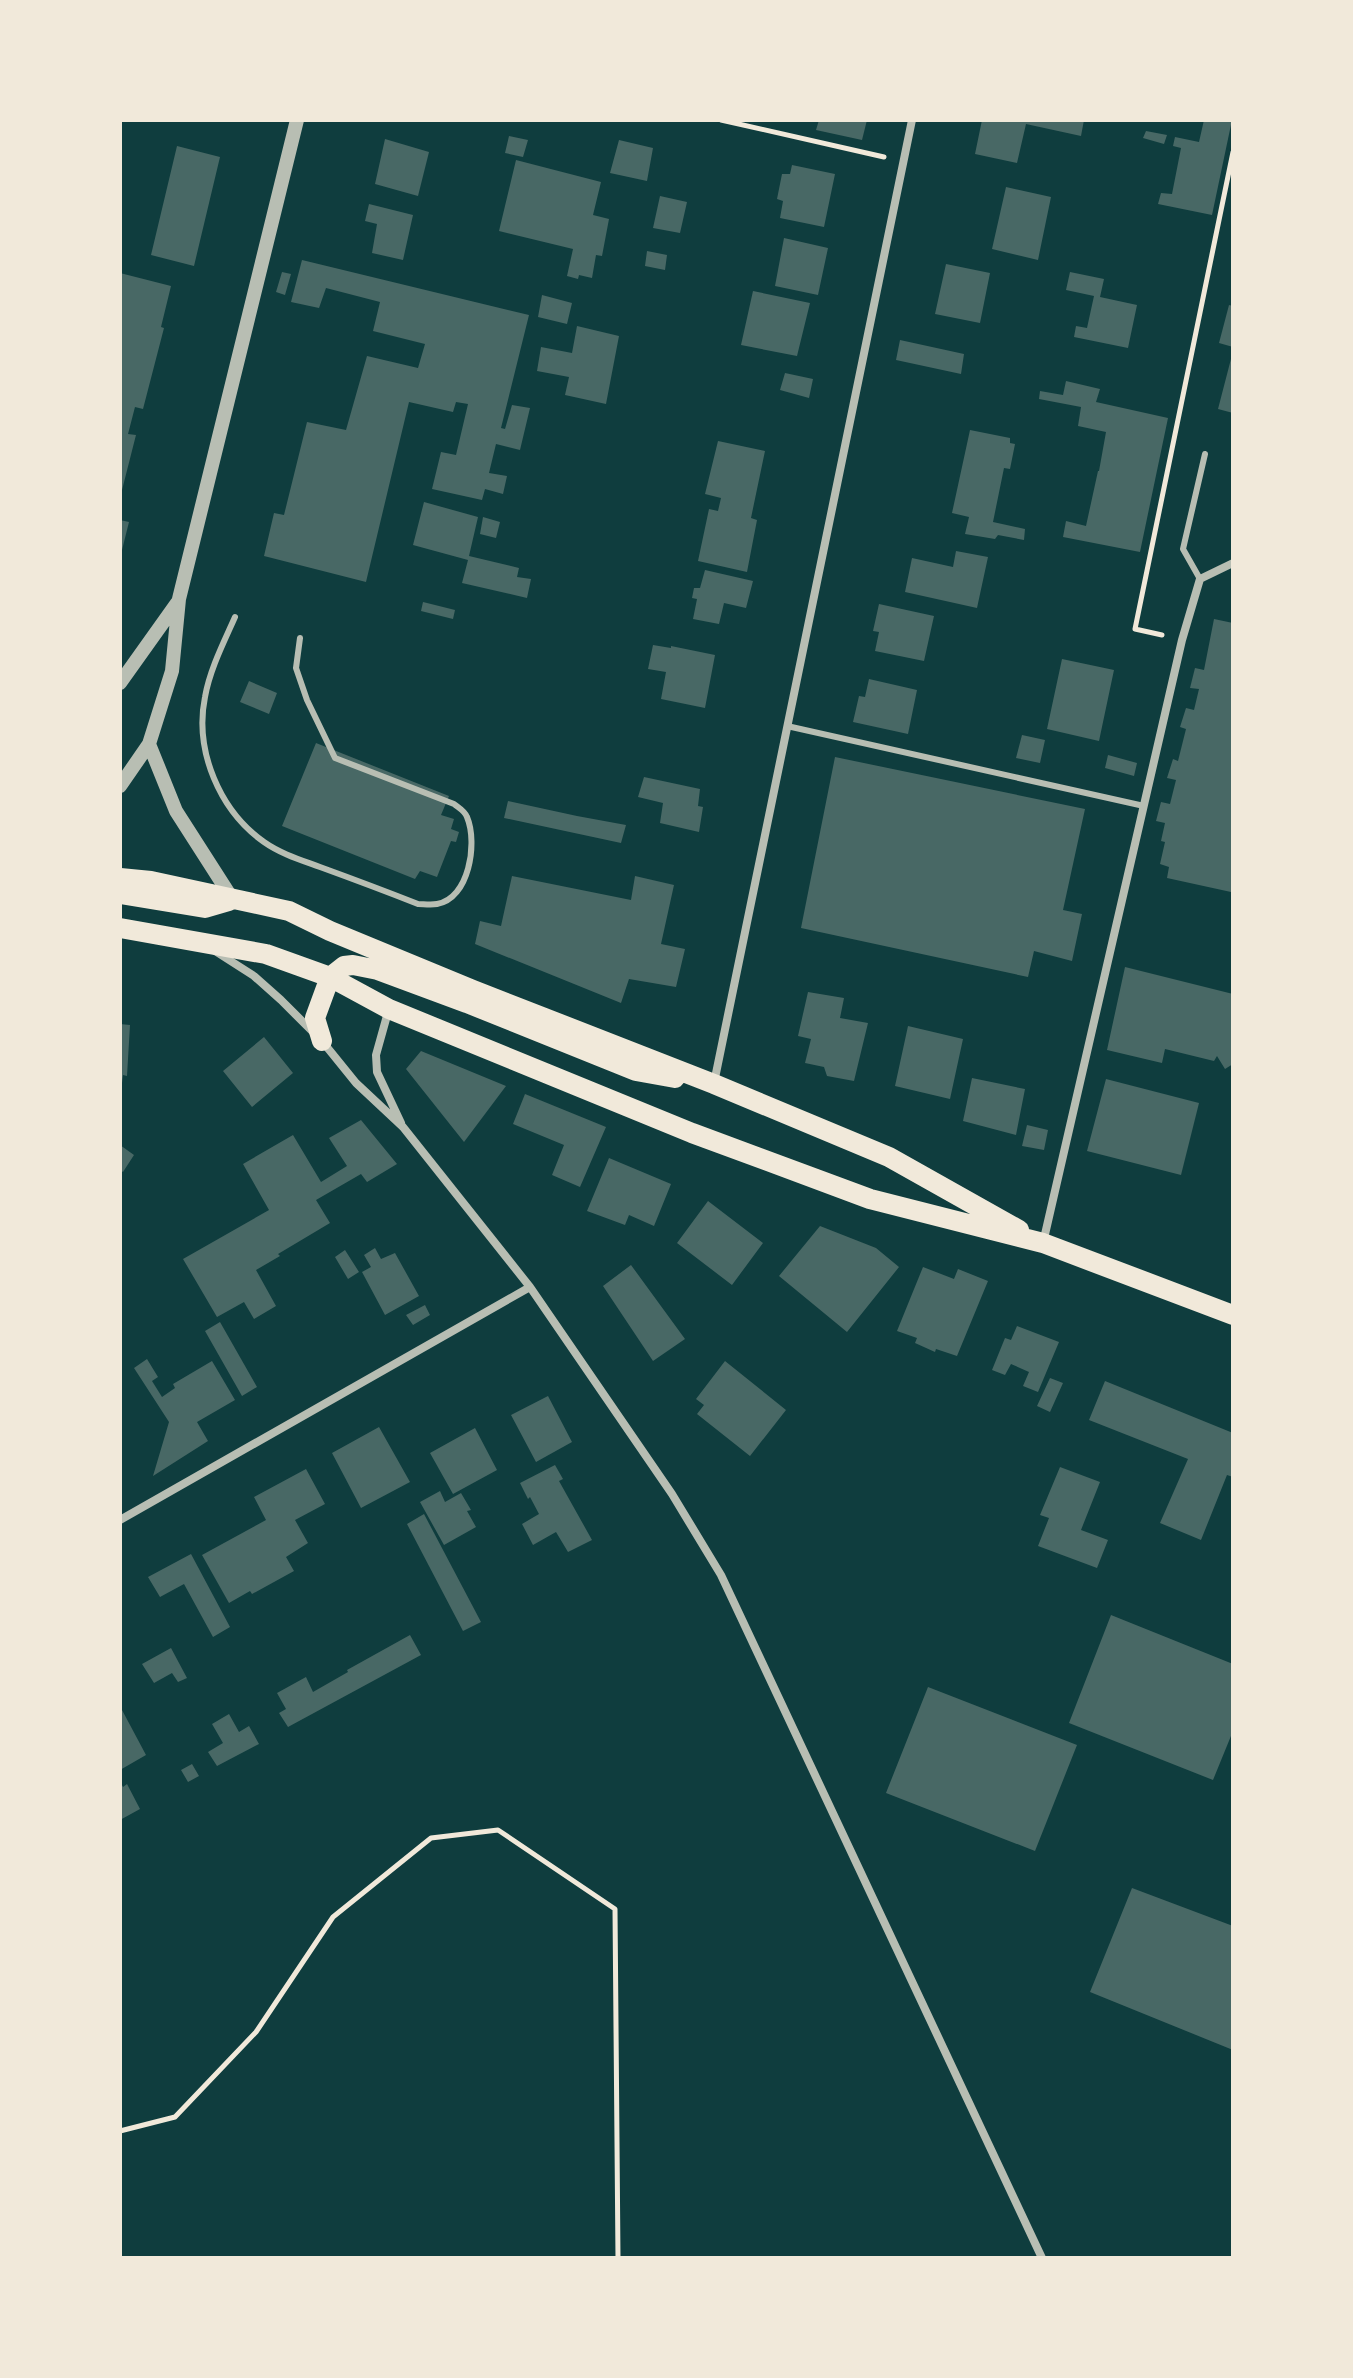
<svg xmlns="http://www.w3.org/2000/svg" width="1353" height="2378" font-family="'Work Sans',sans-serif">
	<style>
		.building { fill: #486865 }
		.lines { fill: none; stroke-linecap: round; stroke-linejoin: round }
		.path { stroke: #f1e9da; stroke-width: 5 }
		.service { stroke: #b8beb3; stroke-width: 6 }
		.minor { stroke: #b8beb3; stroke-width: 8 }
		.tertiary { stroke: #b8beb3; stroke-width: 14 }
		.primary { stroke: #f1e9da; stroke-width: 20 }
	</style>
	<rect width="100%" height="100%" fill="#0f3d3e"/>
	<path class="building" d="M819 120H867L862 140 816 130Z
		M982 120H1084L1081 136 1026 124 1017 163 975 154Z
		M1204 120H1232L1212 215 1158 204 1161 193 1172 194 1181 148 1173 146 1175 137 1199 142Z
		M1146 131 1167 135 1164 144 1143 138Z
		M509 136 528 140 523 157 505 153Z
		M385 139 429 152 418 196 375 184Z
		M619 140 653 148 647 181 610 173Z
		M177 146 220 157 194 266 151 255Z
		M516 160 601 182 593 215 609 219 602 256 596 255 592 278 579 275 578 279 567 276 573 249 499 231Z
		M792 165 835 174 824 227 780 218 783 201 777 199 782 174H790Z
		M1006 187 1051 197 1038 260 992 249Z
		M660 196 687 202 680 233 653 228Z
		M369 204 413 215 403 260 372 253 377 224 365 221Z
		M784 238 828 248 818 295 775 286Z
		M647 251 667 255 665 270 645 266Z
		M302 260 529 315 501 428 505 429 512 405 530 408 520 450 496 444 489 473 507 476 503 494 485 489 482 500 432 489 441 452 456 455 468 404 456 402 453 412 409 402 366 582 264 556 274 513 284 515 307 422 346 430 367 356 418 368 425 344 373 331 380 302 326 288 319 308 291 302Z
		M946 264 990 273 980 323 935 314Z
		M282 272 291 274 285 295 276 292Z
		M1070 272 1104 279 1100 297 1137 305 1128 348 1074 337 1076 326 1087 328 1094 296 1066 290Z
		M120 273 171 286 161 327 164 328 143 409 135 407 128 434 136 435 121 494Z
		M753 291 810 303 797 356 741 345Z
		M542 295 572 303 567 324 538 317Z
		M1229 305 1233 306V347L1219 343Z
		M577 326 619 336 606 404 565 395 569 377 537 371 541 347 572 353Z
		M900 340 964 354 961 374 896 360Z
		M1232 355H1233V413L1218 409Z
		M785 373 813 379 809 398 780 390Z
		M1066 381 1100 389 1096 402 1168 418 1140 552 1063 537 1066 521 1086 526 1098 471H1099L1106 432 1078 426 1081 407 1039 399 1040 391 1063 395Z
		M970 430 1010 438V443L1015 444 1010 469 1004 468 993 522 1025 529 1024 540 998 535 995 539 965 534 969 517 952 513Z
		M718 441 765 451 751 518 757 520 747 572 698 561 709 509 718 511 721 498 705 494Z
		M424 502 478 517 469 556 519 568 517 577 531 579 527 598 462 583 468 560 413 545Z
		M483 517 500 522 496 538 480 534Z
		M120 520 129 522 121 554H120Z
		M956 551 988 557 977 608 905 592 912 558 953 567Z
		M705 570 753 581 746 608 724 603 719 624 693 619 697 599 692 598 694 588H700Z
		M423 602 455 610 453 619 421 611Z
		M879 604 934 616 924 661 875 651 879 632 873 631Z
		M1214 619 1233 623V883L1231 892 1167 878 1169 867 1160 864 1165 842 1161 841 1165 823 1156 821 1161 802 1170 804 1176 780 1167 778 1173 759 1178 761 1186 729 1180 727 1186 708 1194 710 1199 689 1190 688 1195 668 1204 670Z
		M653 645 671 648V646L715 655 705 708 661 699 666 672 648 669Z
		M1062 659 1114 670 1099 741 1047 729Z
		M869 679 917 690 908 734 853 722 859 696 865 697Z
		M249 681 277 693 269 714 240 702Z
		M1022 735 1045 740 1040 763 1016 758Z
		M316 743 449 796 441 815 454 819 451 829 459 832 456 842 451 841 437 877 420 871 415 879 282 826Z
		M1108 755 1137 763 1134 776 1105 768Z
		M835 757 1085 809 1063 910 1082 914 1072 961 1034 951 1028 977 801 928Z
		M644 777 700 789 698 806 703 807 699 832 660 823 663 803 638 797Z
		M508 801 577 816 626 825 621 843 504 818Z
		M512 876 631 900 635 876 674 885 661 944 685 949 676 987 629 979 621 1003 475 944 480 921 501 926Z
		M1125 967 1233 994V1064L1225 1069 1217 1056 1214 1061 1165 1049 1162 1063 1107 1050Z
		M808 992 844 998 840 1018 868 1023 854 1081 827 1076 824 1067 805 1063 811 1039 798 1036Z
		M120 1024 130 1025 127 1076 123 1075 122 1083H120Z
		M908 1026 963 1039 950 1099 895 1086Z
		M264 1037 293 1073 252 1107 223 1071Z
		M421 1051 506 1086 464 1142 406 1069Z
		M972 1078 1025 1089 1016 1135 963 1121Z
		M1106 1079 1199 1103 1181 1175 1087 1151Z
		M525 1094 606 1127 580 1187 552 1175 564 1145 513 1124Z
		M361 1120 397 1164 367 1182 361 1174 316 1200 330 1223 278 1254 280 1256 256 1270 276 1306 254 1319 244 1302 217 1317 183 1259 269 1210 243 1164 293 1135 321 1182 347 1166 329 1138Z
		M1027 1125 1048 1130 1044 1150 1022 1146Z
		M120 1145 134 1155 123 1172 120 1170Z
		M609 1158 671 1184 654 1226 629 1215 625 1225 587 1211Z
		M708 1201 763 1243 732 1285 677 1243Z
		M820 1226 876 1248 899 1267 847 1332 779 1276Z
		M375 1248 381 1259 395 1253 419 1296 385 1315 362 1272 371 1267 364 1255Z
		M345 1250 359 1272 348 1279 335 1257Z
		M631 1265 685 1339 653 1361 603 1286Z
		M923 1267 954 1279 958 1269 988 1281 957 1356 936 1349 935 1352 915 1343 917 1338 897 1331Z
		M425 1305 430 1315 413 1325 406 1315Z
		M220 1322 257 1387 242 1396 205 1331Z
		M1017 1326 1059 1342 1038 1392 1023 1386 1029 1372 1011 1364 1005 1375 992 1370 1005 1338 1011 1340Z
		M147 1359 158 1377 152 1381 162 1397 175 1388 173 1384 212 1361 235 1400 197 1422 208 1441 153 1476 169 1422 134 1368Z
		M725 1361 786 1410 750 1456 697 1414 704 1405 696 1399Z
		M1050 1378 1063 1383 1050 1412 1037 1406Z
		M1105 1381 1233 1433V1477L1227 1475 1201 1540 1160 1523 1188 1459 1089 1420Z
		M548 1396 572 1442 536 1462 511 1415Z
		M379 1427 410 1482 361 1508 332 1453Z
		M475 1428 497 1470 453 1494 430 1453Z
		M555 1465 563 1479 559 1481 592 1540 568 1552 556 1532 533 1545 522 1524 539 1514 530 1497 528 1499 520 1483Z
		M1060 1467 1100 1482 1081 1530 1108 1540 1097 1568 1038 1546 1049 1518 1040 1515Z
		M306 1469 325 1504 295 1520 308 1543 286 1557 294 1571 252 1594 250 1591 229 1603 202 1555 266 1520 254 1497Z
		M440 1491 445 1502 461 1493 471 1510 467 1511 476 1527 444 1545 420 1502Z
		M424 1514 481 1622 463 1631 407 1524Z
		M191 1554 230 1627 213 1637 184 1584 160 1597 148 1577Z
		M1111 1615 1233 1664V1731L1213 1780 1069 1723Z
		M410 1635 421 1655 288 1727 279 1713 286 1709 277 1693 306 1677 313 1692 348 1672 347 1670Z
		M171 1648 187 1678 178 1682 172 1673 154 1683 142 1664Z
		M928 1687 1077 1745 1035 1851 886 1793Z
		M122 1710 146 1755 120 1770V1711Z
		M229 1714 239 1732 249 1726 259 1744 217 1766 208 1752 223 1743 212 1724Z
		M192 1764 199 1776 188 1782 181 1770Z
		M120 1781 123 1787 127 1784 140 1809 120 1820Z
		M1132 1888 1233 1926V2050L1090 1992Z"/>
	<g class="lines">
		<path class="path" d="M721 120 884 157
			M1162 635 1135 629 1233 152
			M120 2131 175 2117 256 2032 333 1917 431 1838 498 1830 615 1909 618 2258"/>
		<path class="service" d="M1200 579 1183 549 1205 454
			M235 617C224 642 210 669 205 697 194 751 220 811 264 842 281 854 301 860 320 867 353 879 385 891 418 904 423 904 431 905 437 904 469 899 478 843 467 817 465 811 459 808 454 804L335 758 307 700 296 668 300 638
			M787 726 1144 806"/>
		<path class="minor" d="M215 951 254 976 281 1000 322 1041 356 1083 403 1127 530 1287 672 1494 721 1575 1042 2258
			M388 1012 376 1055 377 1072 401 1123
			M714 1083 912 120
			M1043 1243 1182 640 1200 579 1233 563
			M120 1520 530 1287"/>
		<path class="tertiary" d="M120 683 177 603
			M149 744 176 811 233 900
			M120 786 149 744 172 671 179 599 297 120"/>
		<path class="primary" d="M120 878 151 881 289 911 330 931 473 990 714 1084 889 1157 1019 1230
			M120 894 205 908 229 901
			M120 928 266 954 330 977 389 1009 692 1133 870 1199 1043 1243 1233 1315
			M322 1041 315 1018 330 977 344 966 353 965 378 970 467 1003 636 1071 675 1078"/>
	</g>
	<rect width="1353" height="2378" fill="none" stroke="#f1e9da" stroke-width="244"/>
</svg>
